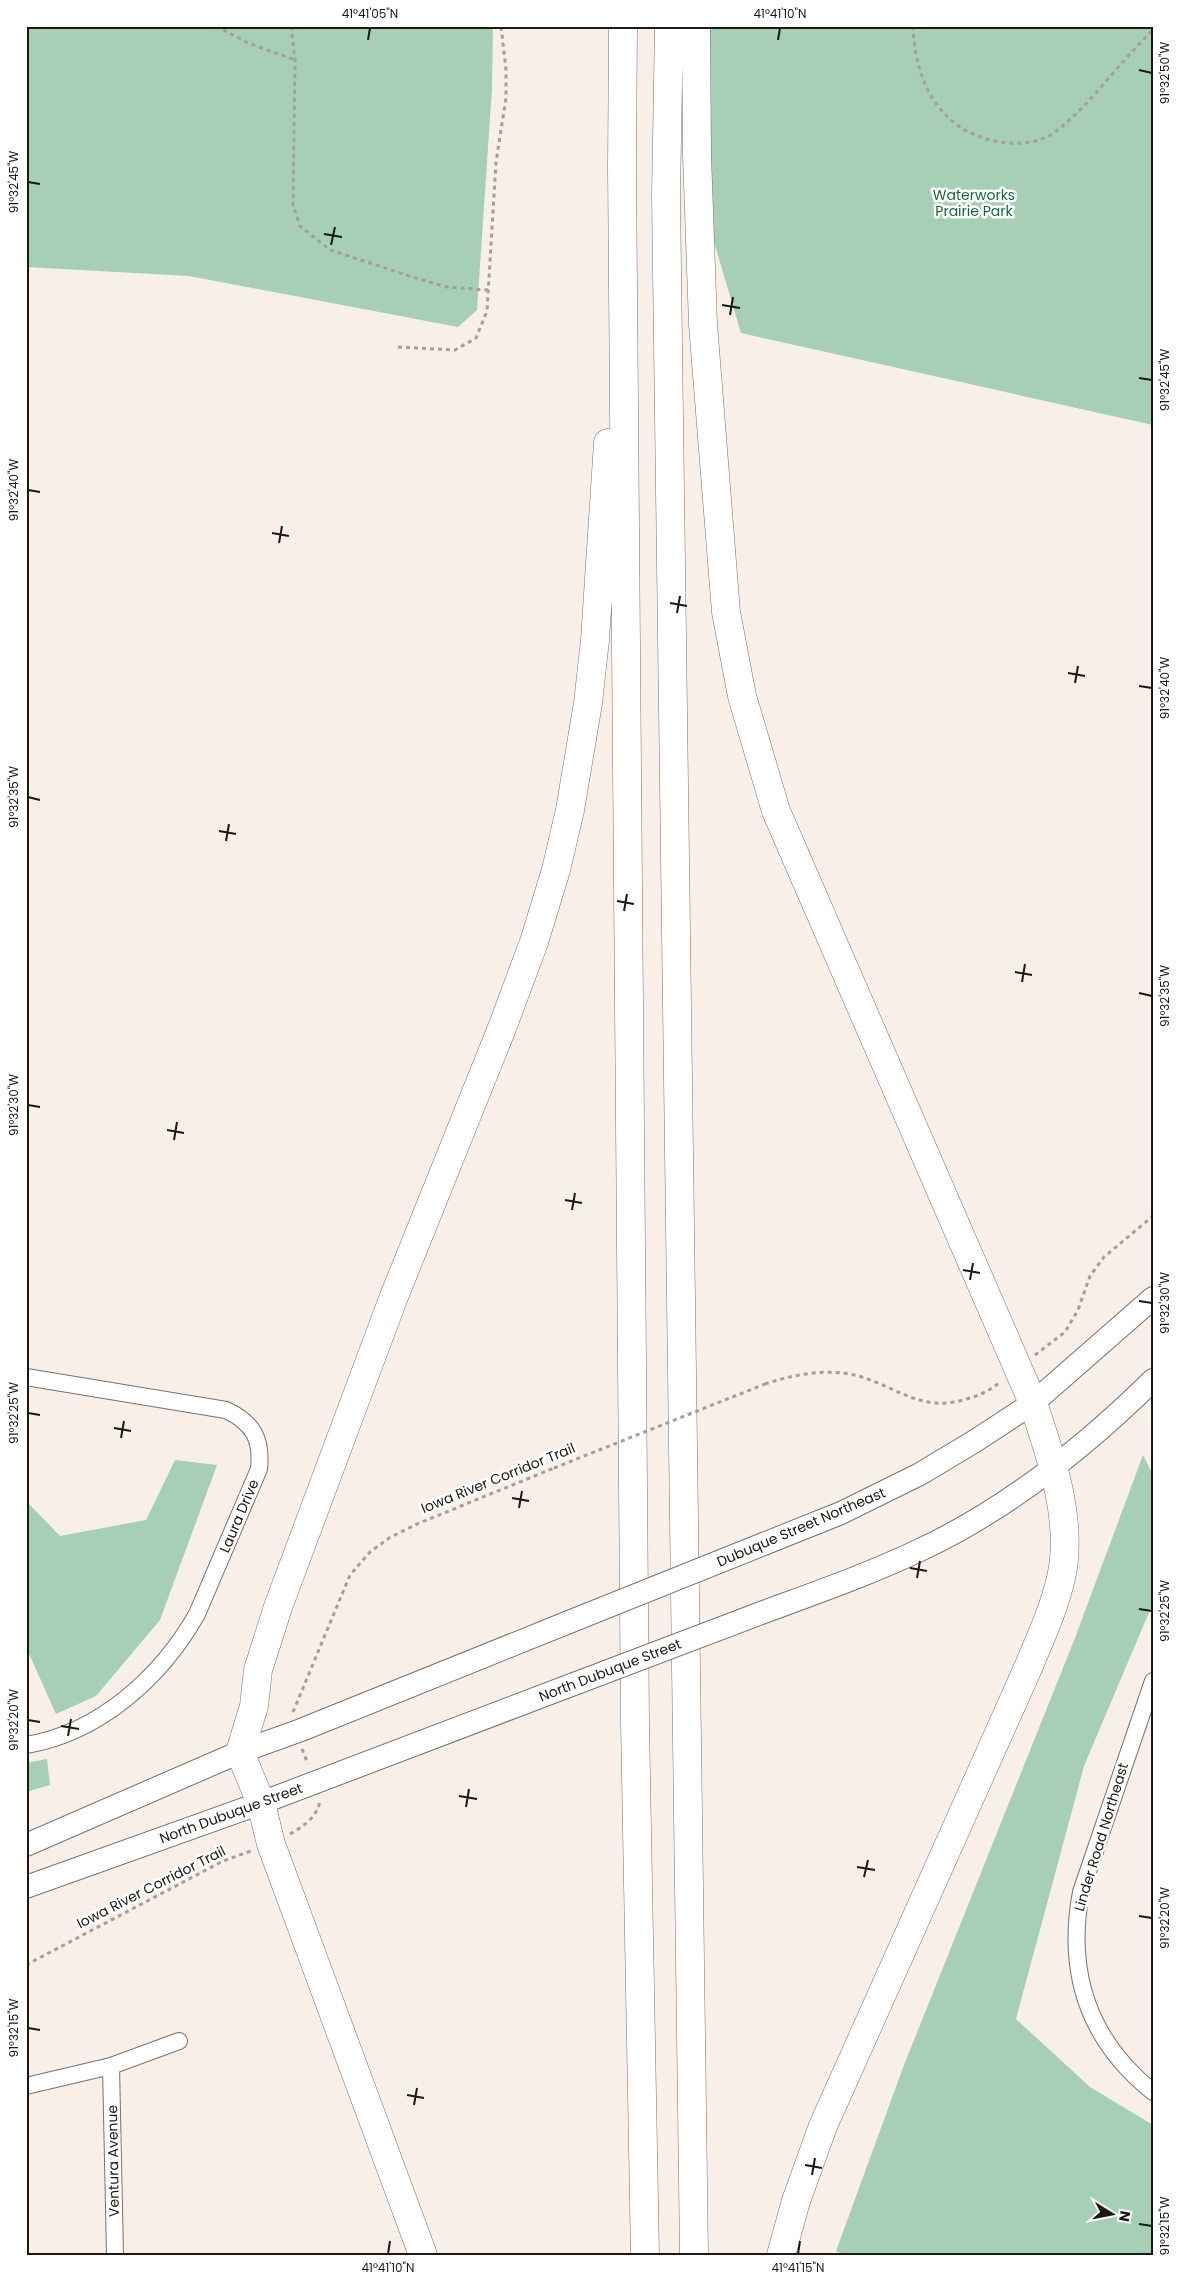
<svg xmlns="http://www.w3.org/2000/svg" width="1179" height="2281" font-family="Poppins,sans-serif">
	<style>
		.green { fill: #a7cfb5 }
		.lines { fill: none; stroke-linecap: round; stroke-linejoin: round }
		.street-casing { stroke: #79726c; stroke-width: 18 }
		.secondary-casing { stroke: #79726c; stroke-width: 24 }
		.highway-casing { stroke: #79726c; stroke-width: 29 }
		.path { stroke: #a59e99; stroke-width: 3; stroke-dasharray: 4 4; stroke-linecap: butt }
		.street { stroke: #fff; stroke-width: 16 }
		.secondary { stroke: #fff; stroke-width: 22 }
		.highway { stroke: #fff; stroke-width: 28 }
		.secondary-bridge-casing { stroke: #79726c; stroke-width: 24; stroke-linecap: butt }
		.path-bridge { stroke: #a59e99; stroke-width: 3; stroke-dasharray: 4 4; stroke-linecap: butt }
		.secondary-bridge { stroke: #fff; stroke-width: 22 }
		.ticks { fill: none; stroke: #1b1916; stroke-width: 2 }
		.labels { text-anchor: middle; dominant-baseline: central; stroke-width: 5; stroke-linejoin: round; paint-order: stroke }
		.park-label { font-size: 14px; fill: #18663e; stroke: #fff }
		.street-label { font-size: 14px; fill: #1b1916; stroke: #fff }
		.neatline { fill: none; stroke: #1b1916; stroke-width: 2 }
		.ticks-label { font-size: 12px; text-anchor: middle; fill: #1b1916 }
	</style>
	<rect width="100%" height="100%" fill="#f8efe8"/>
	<path class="green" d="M26 26H493L492 89 477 310 458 327 189 276 26 267Z
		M698 26H1153V425L741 333 698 188Z
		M1143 1455 1153 1475V1603L1084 1766 1016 2019 1090 2087 1153 2125V2255H844L836 2251 904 2065 1075 1638Z
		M175 1460 217 1465 160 1620 96 1696 56 1714 26 1647V1501L60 1536 146 1520Z
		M47 1759 50 1785 26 1792V1763Z"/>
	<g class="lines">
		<g class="street-casing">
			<path id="street" d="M26 1377 226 1410C254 1423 262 1440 259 1469L197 1614C162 1676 100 1733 26 1745
				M1153 1681 1081 1892C1066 1973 1088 2040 1153 2092
				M111 2066 115 2255
				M26 2086 111 2066 179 2041"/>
		</g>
		<g class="secondary-casing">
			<path id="secondary" d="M766 1543 841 1513 920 1474 975 1441 1033 1403 1153 1298
				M761 1613C815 1593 870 1574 922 1549 1009 1508 1085 1447 1153 1380
				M26 1845 240 1752 301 1730 569 1622
				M26 1887 261 1803 574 1684"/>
		</g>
		<g class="highway-casing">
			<path id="highway" d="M623 26 622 167 635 1723 645 2255
				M669 26 666 196 694 2255
				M696 26 697 155 703 324 726 612 742 696 776 811 1033 1403C1051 1457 1074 1521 1061 1578 1054 1609 1040 1639 1028 1668L823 2126 796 2201 781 2255
				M423 2255 271 1844 261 1803 240 1752 254 1706 258 1670 278 1607 393 1299 502 1028 534 942 556 870 570 810 588 703 595 640 608 443"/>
		</g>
		<path class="path" d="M216 26 248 43 295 60
			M291 26 295 60 293 205 300 226 330 250 419 279 447 287 488 290
			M913 26C915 87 944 137 1008 143 1024 144 1042 142 1055 132 1090 106 1120 61 1153 30
			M398 347 455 350 476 338 487 311 496 162 506 98V70L501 26
			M1035 1355 1065 1332 1078 1310 1090 1276 1104 1257 1153 1216
			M765 1384C789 1376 817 1370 843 1373 887 1378 916 1414 963 1400 978 1396 988 1392 1000 1382
			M293 1712 350 1575 370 1552 389 1538 417 1524 554 1468
			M302 1749 308 1764
			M290 1834C304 1826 317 1817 320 1801
			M26 1965 223 1861 251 1851"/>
		<use href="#street" class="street"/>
		<use href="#secondary" class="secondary"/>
		<use href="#highway" class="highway"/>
		<g class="secondary-bridge-casing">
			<path id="secondary-bridge" d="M569 1622 766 1543
				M574 1684 761 1613"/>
		</g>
		<path class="path-bridge" d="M554 1468 765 1384"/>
		<use href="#secondary-bridge" class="secondary-bridge"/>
	</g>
	<path class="ticks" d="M368 40 370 28M778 40 780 28M1139 70 1152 73M28 182 40 184M324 234 342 237M331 245 335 227M722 305 740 308M730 315 733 297M1139 378 1152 380M28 490 40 492M272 533 289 536M279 543 282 526M670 603 687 606M677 613 680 596M1068 673 1085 676M1075 683 1078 666M1139 686 1152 688M28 797 40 800M219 831 236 834M226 841 229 824M617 901 634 904M624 911 627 894M1015 972 1032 975M1022 982 1025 964M1139 993 1152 996M28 1105 40 1107M167 1130 184 1133M174 1140 177 1122M565 1200 582 1203M572 1210 575 1193M963 1270 980 1273M970 1280 973 1263M1139 1301 1152 1303M28 1413 40 1415M114 1428 131 1431M121 1438 124 1421M512 1498 529 1501M519 1508 522 1491M910 1568 927 1571M917 1578 920 1561M1139 1609 1152 1611M28 1720 40 1722M61 1726 79 1729M68 1736 71 1719M459 1796 477 1799M466 1807 469 1789M857 1867 875 1870M864 1877 868 1860M1139 1916 1152 1918M28 2028 40 2030M407 2095 424 2098M414 2105 417 2088M805 2165 822 2168M812 2175 815 2158M1139 2224 1152 2226M388 2254 390 2241M798 2254 800 2241"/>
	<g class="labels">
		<g class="park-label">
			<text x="974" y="195">Waterworks<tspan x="974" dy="16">Prairie Park</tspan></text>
		</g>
		<g class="street-label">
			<text transform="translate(498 1478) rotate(-22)">Iowa River Corridor Trail</text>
			<text transform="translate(239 1516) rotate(-67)">Laura Drive</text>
			<text transform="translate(801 1527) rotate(-23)">Dubuque Street Northeast</text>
			<text transform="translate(610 1670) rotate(-21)">North Dubuque Street</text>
			<text transform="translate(231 1813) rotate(-20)">North Dubuque Street</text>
			<text transform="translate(1101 1837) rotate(-73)">Linder Road Northeast</text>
			<text transform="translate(151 1887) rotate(-27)">Iowa River Corridor Trail</text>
			<text transform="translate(113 2161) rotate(-91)">Ventura Avenue</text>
		</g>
	</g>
	<rect width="1179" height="2281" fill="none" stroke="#ffffff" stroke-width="55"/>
	<g transform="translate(1112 2214) rotate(100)" stroke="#ffffff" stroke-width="4" paint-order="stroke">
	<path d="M0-4L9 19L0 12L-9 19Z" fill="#1b1916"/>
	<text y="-8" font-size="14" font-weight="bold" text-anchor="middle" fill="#1b1916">N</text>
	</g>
	<rect x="28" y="28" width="1124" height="2226" class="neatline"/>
	<g class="ticks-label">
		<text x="370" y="18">41°41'05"N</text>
		<text x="780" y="18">41°41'10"N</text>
		<text transform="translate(1165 73) rotate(-90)" y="4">91°32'50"W</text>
		<text transform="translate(14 182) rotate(-90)" y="4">91°32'45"W</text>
		<text transform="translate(1165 380) rotate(-90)" y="4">91°32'45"W</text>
		<text transform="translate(14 490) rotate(-90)" y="4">91°32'40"W</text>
		<text transform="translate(1165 688) rotate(-90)" y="4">91°32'40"W</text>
		<text transform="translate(14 797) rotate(-90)" y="4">91°32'35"W</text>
		<text transform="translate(1165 996) rotate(-90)" y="4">91°32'35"W</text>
		<text transform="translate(14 1105) rotate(-90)" y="4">91°32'30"W</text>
		<text transform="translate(1165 1303) rotate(-90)" y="4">91°32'30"W</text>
		<text transform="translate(14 1413) rotate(-90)" y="4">91°32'25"W</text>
		<text transform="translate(1165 1611) rotate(-90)" y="4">91°32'25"W</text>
		<text transform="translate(14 1720) rotate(-90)" y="4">91°32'20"W</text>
		<text transform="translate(1165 1918) rotate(-90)" y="4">91°32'20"W</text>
		<text transform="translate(14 2028) rotate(-90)" y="4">91°32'15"W</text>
		<text transform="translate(1165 2226) rotate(-90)" y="4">91°32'15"W</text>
		<text x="388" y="2272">41°41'10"N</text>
		<text x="798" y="2272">41°41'15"N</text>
	</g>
</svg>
